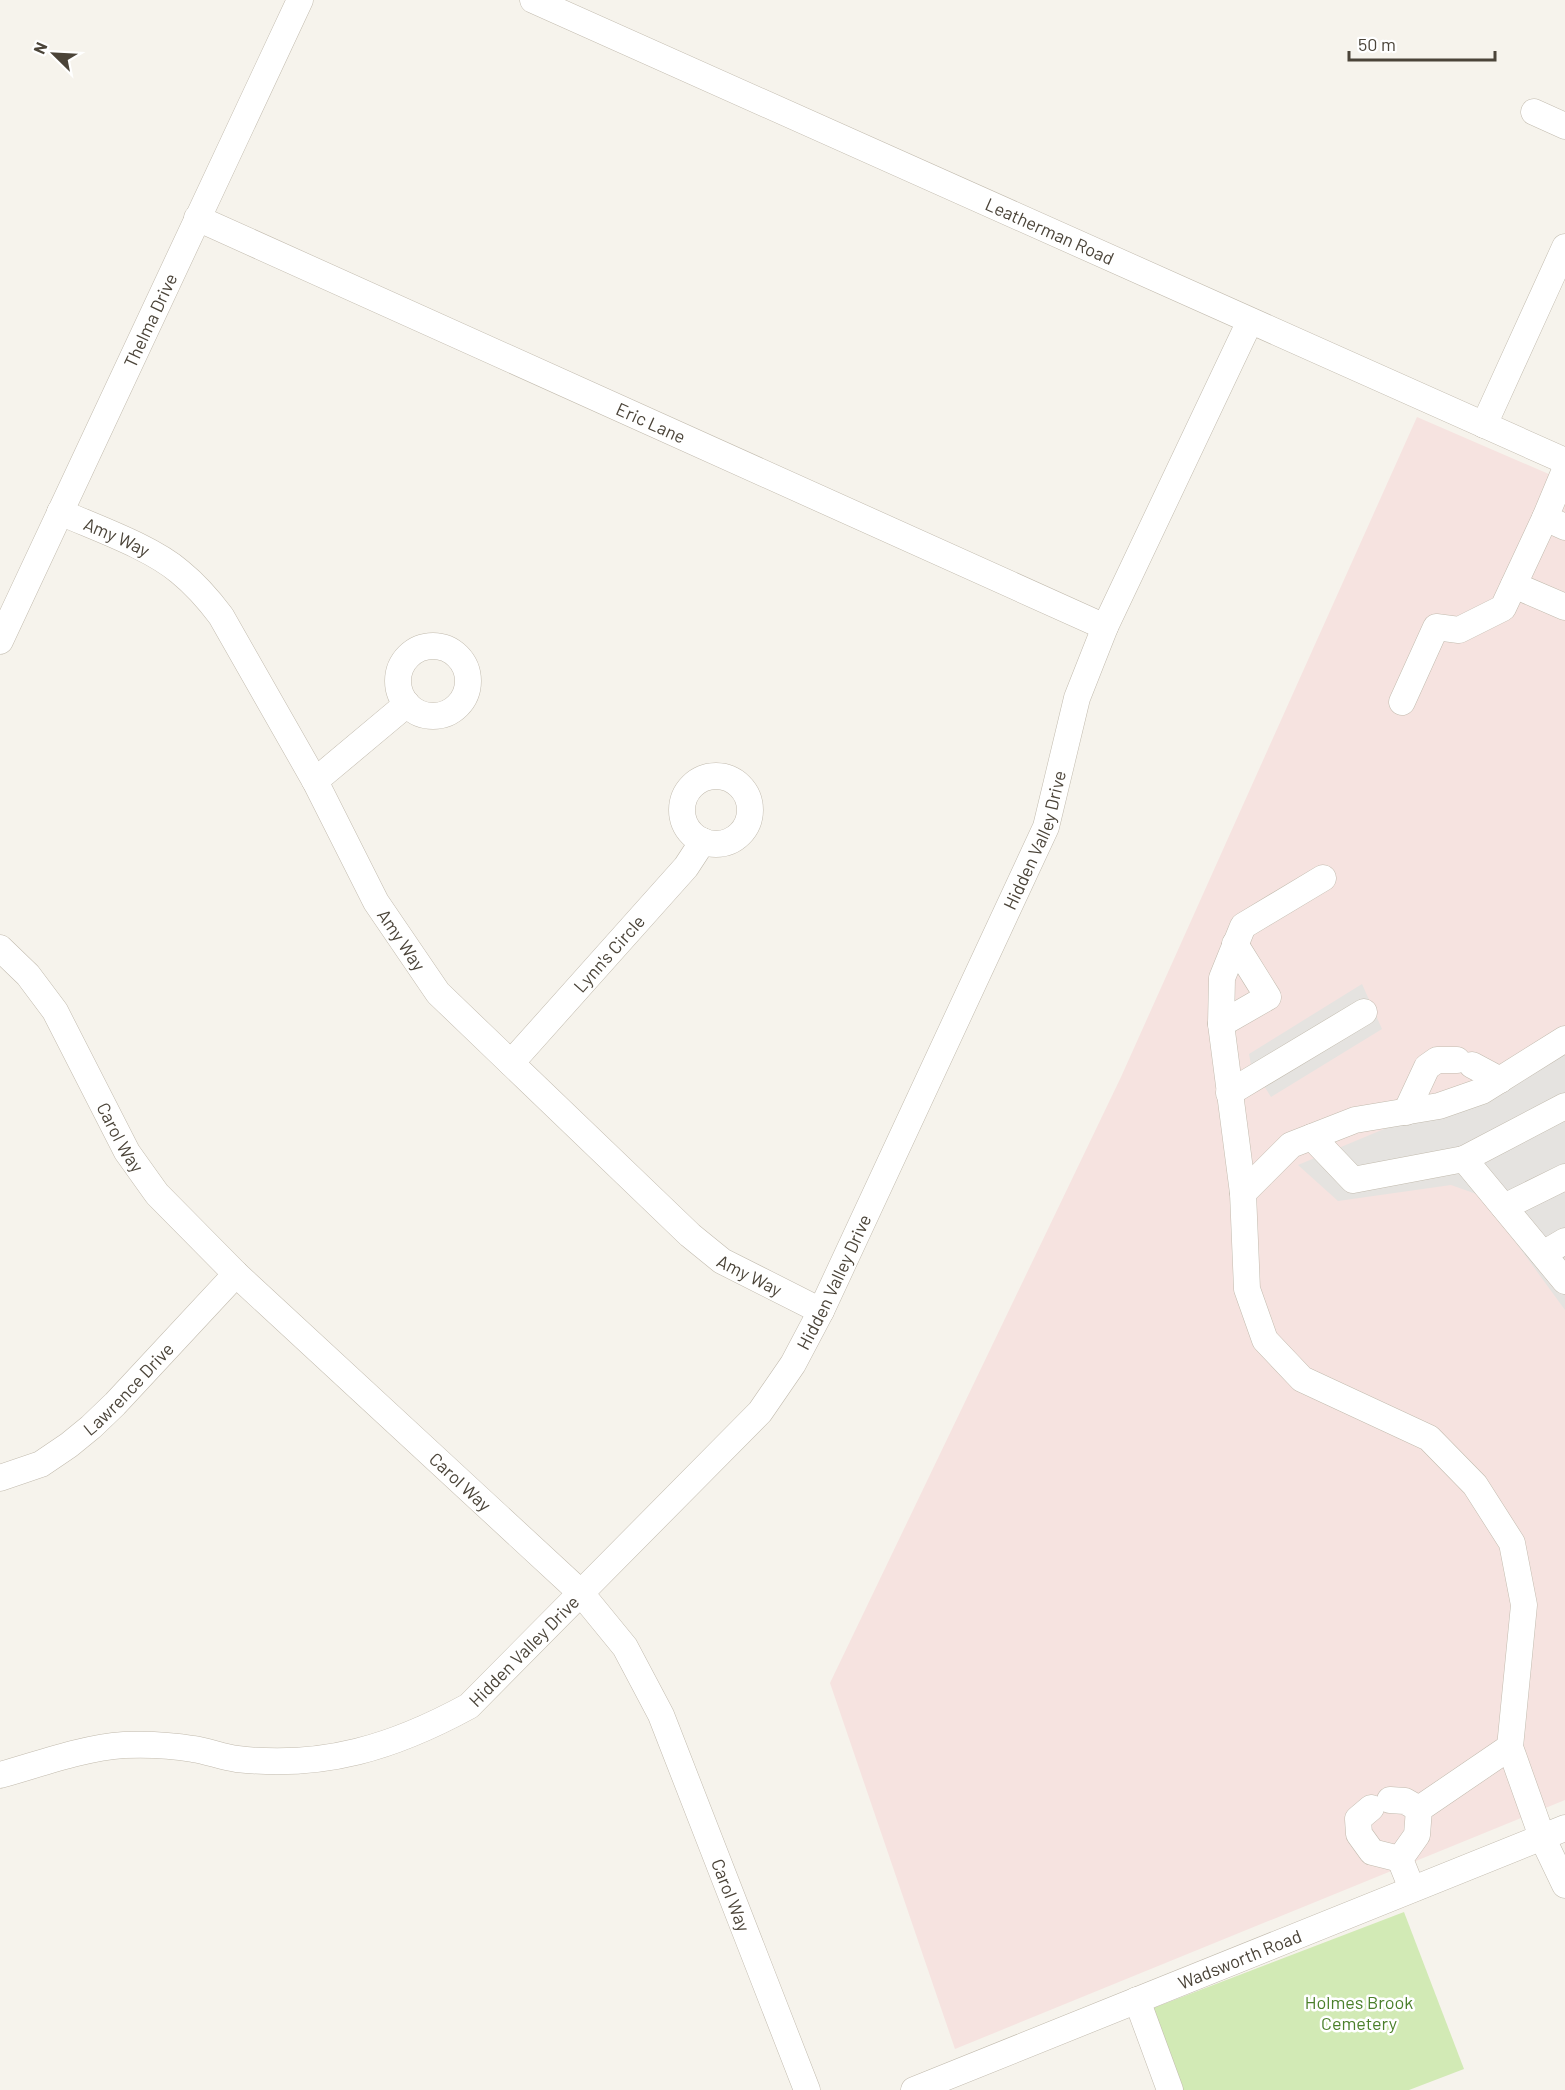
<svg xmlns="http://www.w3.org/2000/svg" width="1565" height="2090" font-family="Barlow,sans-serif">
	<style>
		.medical { fill: #f6e3e0 }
		.green { fill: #d2eab5 }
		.parking { fill: #e5e3e0 }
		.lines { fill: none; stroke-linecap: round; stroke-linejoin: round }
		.minor-casing { stroke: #c2bbae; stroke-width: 27 }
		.minor { stroke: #fff; stroke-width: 26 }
		.labels { text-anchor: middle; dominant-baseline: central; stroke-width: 5; stroke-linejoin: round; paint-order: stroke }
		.street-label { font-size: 18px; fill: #4b4439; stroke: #fff }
		.park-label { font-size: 18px; fill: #4a7f2a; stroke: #fff }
	</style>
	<rect width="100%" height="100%" fill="#f6f3ec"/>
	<path class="medical" d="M1417 417 1565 481V1800L955 2049 830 1683 1121 1077Z"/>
	<path class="green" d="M1404 1912 1464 2069 1409 2090H1178L1148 2010Z"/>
	<path class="parking" d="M1362 984 1382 1029 1271 1097 1251 1065 1249 1054Z
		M1565 1039V1310L1482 1196 1451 1185 1338 1201 1298 1165 1439 1106Z"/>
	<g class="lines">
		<g class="minor-casing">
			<g id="minor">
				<path id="s1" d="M533 0 1565 461"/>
				<path d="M1534 112 1565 126"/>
				<path id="s2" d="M197 218 1105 627"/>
				<path d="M1484 425 1565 247"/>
				<path d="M1565 470 1545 518 1565 527"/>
				<path id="s3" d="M60 512C96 528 151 547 180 572 196 585 209 600 221 616L315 781 376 902 438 993 690 1235 722 1261 821 1311"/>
				<path d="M1514 585 1565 607"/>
				<path id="s4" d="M0 641 300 0"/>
				<circle cx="433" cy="681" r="35"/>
				<path d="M1402 702 1436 627 1459 630 1503 608 1545 518"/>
				<circle cx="716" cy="810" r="34"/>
				<path d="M315 781 407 704"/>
				<path id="s5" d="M0 948 28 975 55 1011 127 1152 157 1194 236 1274 580 1592 625 1647 661 1715 807 2090"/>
				<path d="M1221 1024 1268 997 1235 944"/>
				<path d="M1565 1039 1482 1091 1439 1106 1355 1120 1291 1145 1243 1193 1247 1289 1265 1340 1302 1379 1429 1438 1475 1485 1512 1543 1524 1605 1510 1747 1542 1837 1565 1885"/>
				<path id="s6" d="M511 1063 686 867 703 841"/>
				<path d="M1472 1065 1500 1080"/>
				<path d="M1229 1093 1364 1012"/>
				<path d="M1406 1112 1427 1067 1437 1060H1457"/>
				<path d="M1312 1137 1353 1180 1464 1159 1565 1281"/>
				<path d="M1464 1159 1565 1106"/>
				<path d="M1243 1193 1221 1024 1222 978 1243 926 1323 878"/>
				<path d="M1504 1207 1565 1177"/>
				<path d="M1543 1254 1565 1241"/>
				<path id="s7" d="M0 1478 41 1464 69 1445 91 1427 115 1404 236 1274"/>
				<path id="s8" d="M0 1775C40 1764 82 1748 124 1745 147 1744 170 1745 193 1749 208 1751 222 1757 237 1759 323 1769 394 1747 469 1706L760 1412 793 1364 821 1311 1046 827 1077 698 1105 627 1250 321"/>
				<path d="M1390 1800 1405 1801 1419 1809"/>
				<path d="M1371 1808 1358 1819 1359 1834 1372 1852 1400 1859"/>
				<path d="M1412 1889 1400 1859 1417 1835 1419 1809 1510 1747"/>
				<path d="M1137 2000 1170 2090"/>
				<path id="s9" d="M914 2090 1565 1828"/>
			</g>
		</g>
		<use href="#minor" class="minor"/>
	</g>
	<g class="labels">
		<g class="street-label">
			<text stroke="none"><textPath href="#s1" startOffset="566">Leatherman Road</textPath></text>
			<text stroke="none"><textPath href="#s4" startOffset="354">Thelma Drive</textPath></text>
			<text stroke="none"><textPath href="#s2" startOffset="498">Eric Lane</textPath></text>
			<text stroke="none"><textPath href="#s3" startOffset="62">Amy Way</textPath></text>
			<text stroke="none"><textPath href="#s8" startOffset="1534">Hidden Valley Drive</textPath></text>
			<text stroke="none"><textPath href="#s3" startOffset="566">Amy Way</textPath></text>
			<text stroke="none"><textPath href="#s6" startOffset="147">Lynn's Circle</textPath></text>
			<text stroke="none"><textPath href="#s5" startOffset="226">Carol Way</textPath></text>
			<text stroke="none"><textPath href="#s3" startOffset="1052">Amy Way</textPath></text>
			<text stroke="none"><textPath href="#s8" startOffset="1048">Hidden Valley Drive</textPath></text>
			<text stroke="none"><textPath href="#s7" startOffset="159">Lawrence Drive</textPath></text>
			<text stroke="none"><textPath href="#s5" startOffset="712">Carol Way</textPath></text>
			<text stroke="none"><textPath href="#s8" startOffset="562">Hidden Valley Drive</textPath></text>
			<text stroke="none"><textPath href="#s5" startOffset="1216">Carol Way</textPath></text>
			<text stroke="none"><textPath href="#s9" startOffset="351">Wadsworth Road</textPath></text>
		</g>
		<g class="park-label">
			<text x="1359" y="2002">Holmes Brook<tspan x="1359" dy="21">Cemetery</tspan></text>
		</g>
	</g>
	<g transform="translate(54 54) rotate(294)" stroke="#ffffff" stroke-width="4.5" paint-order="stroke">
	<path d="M0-4.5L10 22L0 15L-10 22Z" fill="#4b4439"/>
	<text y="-9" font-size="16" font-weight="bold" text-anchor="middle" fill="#4b4439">N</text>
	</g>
	<path d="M1349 51v9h146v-9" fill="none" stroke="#4b4439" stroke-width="3"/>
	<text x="1358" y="51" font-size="18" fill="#4b4439" stroke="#ffffff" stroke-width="4.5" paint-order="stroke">50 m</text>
</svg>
